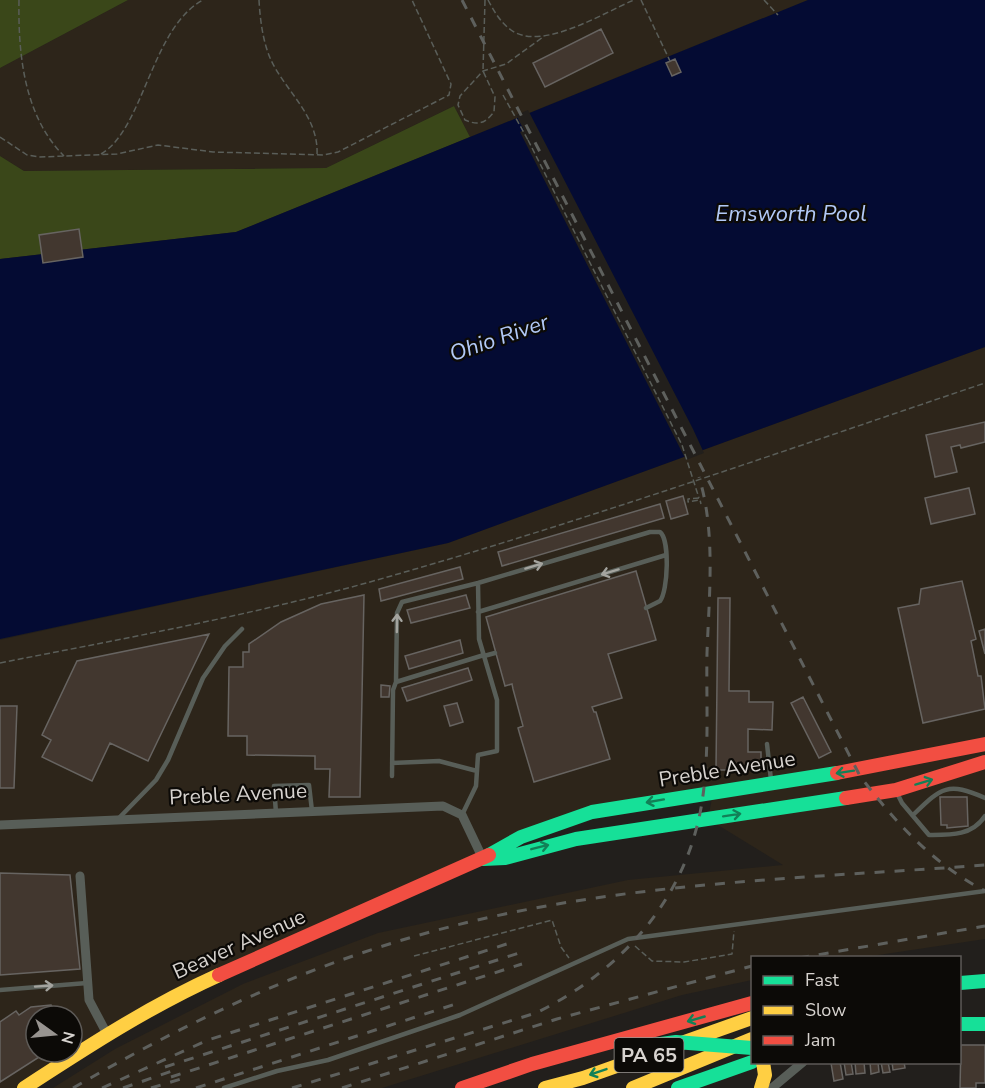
<svg xmlns="http://www.w3.org/2000/svg" width="985" height="1088" font-family="'Nunito Sans',sans-serif">
	<style>
		.built { fill: #2d251a; fill-rule: evenodd }
		.green { fill: #3a4719 }
		.water { fill: #040b33 }
		.pier { fill: #221f1c }
		.building { fill: #42372f; stroke: #676461; stroke-width: 1.5 }
		.lines { fill: none; stroke-linecap: round; stroke-linejoin: round }
		.path { stroke: #5a5e59; stroke-width: 1.5; stroke-dasharray: 6 3; stroke-linecap: butt }
		.lane { stroke: #585e58; stroke-width: 4.5 }
		.street { stroke: #585e58; stroke-width: 9 }
		.fast { stroke: #16e098; stroke-width: 14 }
		.slow { stroke: #ffcf43; stroke-width: 14 }
		.jam { stroke: #f24e42; stroke-width: 14 }
		.rail { stroke: #5e605d; stroke-width: 3; stroke-dasharray: 10 10; stroke-linecap: butt }
		.path-bridge { stroke: #5a5e59; stroke-width: 1.5; stroke-dasharray: 6 3; stroke-linecap: butt }
		.fast-bridge { stroke: #16e098; stroke-width: 14 }
		.oneway { stroke: #a4a49f }
		.oneway2 { stroke: #128057 }
		.labels { text-anchor: middle; dominant-baseline: central; stroke-width: 4.5; stroke-linejoin: round; paint-order: stroke }
		.shield { fill: #0c0a07; stroke: #9a9793; stroke-width: 1.5 }
		.shield-label { font-size: 20px; font-weight: bold; fill: #d7d3cf }
		.street-label { font-size: 21px; fill: #d7d3cf; stroke: #0c0a07 }
		.water-label { font-size: 22px; font-style: italic; fill: #b2c9f7; stroke: #0c0a07 }
	</style>
	<rect width="100%" height="100%" fill="#221f1c"/>
	<path class="built" d="M128 0H808L470 137 454 106 326 168 24 171 0 156V68Z
		M985 347V939L865 957 752 958V980L682 995 382 1088H53L115 1049 243 984 378 933 628 880 783 865 708 819 713 793 592 812 184 991 24 1088H0V640L448 543ZM36 1016H72V1052H36Z"/>
	<path class="green" d="M0 0H128L0 68Z
		M454 106 470 137 236 232 0 259V156L24 171 326 168Z"/>
	<path class="water" d="M808 0H985V347L448 543 0 639V259L236 232Z"/>
	<path class="pier" d="M528 110 693 429 704 453 686 460 520 132 524 130 516 115Z"/>
	<path class="building" d="M601 29 613 53 545 87 533 63Z
		M675 59 681 72 672 76 666 63Z
		M79 229 83 257 43 263 39 235Z
		M985 422V442L961 448 960 445 951 447 957 472 935 477 926 435Z
		M969 488 975 514 931 524 925 498Z
		M683 496 688 514 671 519 666 501Z
		M660 504 664 518 502 566 498 552Z
		M460 567 463 579 381 601 379 589Z
		M636 571 656 640 608 654 622 698 592 707 594 712H596L610 759 534 782 520 735 518 728 523 726 513 689 512 684 505 686 486 617Z
		M962 581 976 639 971 641 978 676H981L985 709 923 723 898 608 919 604 921 589Z
		M364 595 360 797H329L330 769H315V756L247 755V736H228L229 667H243V652H249V644L281 622 321 604Z
		M466 595 470 608 411 623 407 610Z
		M718 598H730L729 691H749V702H773L772 730 748 729V752H761V767H747V770H716Z
		M985 629V654L979 631Z
		M209 634 148 761 110 743 92 781 42 757 51 740 42 735 77 661Z
		M460 640 463 653 409 669 405 656Z
		M468 668 472 680 407 701 402 688Z
		M381 685 390 686 389 697H381Z
		M803 697 831 752 819 758 791 703Z
		M457 703 463 722 450 726 444 706Z
		M0 706H17L14 788H0Z
		M940 797H967L968 826 947 828V825H941Z
		M0 873 70 875 80 969 0 975Z
		M51 1005 58 1016H36V1052H47L0 1082V1022L16 1011 19 1015 31 1007Z
		M961 1045H985V1083H976V1088H960Z
		M840 1062 843 1079 834 1081 831 1063Z
		M844 1062H851L853 1074 846 1075Z
		M855 1062H864L865 1073 856 1074Z
		M870 1062H878L879 1072 871 1074Z
		M881 1062H888L890 1072 883 1073Z
		M892 1062H904L905 1068 893 1070Z"/>
	<g class="lines">
		<path class="path" d="M19 0C18 54 24 116 64 156
			M259 0C260 19 263 43 271 60 286 92 319 116 317 155
			M485 0 483 71 495 97 494 112C485 123 479 126 465 120L458 105 460 96 483 71 506 64 543 37
			M488 0C494 11 500 22 511 30 541 52 603 13 634 0
			M641 0 670 61
			M764 0 778 15
			M503 95 528 140
			M0 137 27 155 39 157 117 154 158 145 213 152 323 155 338 152 449 95 451 84 412 0
			M101 154C144 129 151 28 203 0
			M699 498 688 499V502L700 500 701 504
			M0 663C126 638 253 615 377 580 582 522 783 451 985 383
			M635 946 652 961 684 962 732 954 734 931
			M414 956 552 920 561 947 569 958"/>
		<path class="lane" d="M478 612 666 555
			M484 656 495 653
			M396 682 484 655
			M767 744 771 780
			M392 763 439 761 477 771
			M392 776 393 690 396 682 397 613 402 602 478 583 650 532H660C670 540 668 591 660 601L646 608
			M897 793 902 803 929 835C950 835 972 836 985 816
			M276 813 274 786 309 785 312 811
			M462 815 476 786 478 755 497 751V700L479 639 478 583
			M913 815C941 788 947 781 985 798
			M119 818 156 780 168 760 203 678 225 646 242 629
			M0 990 87 983
			M224 1088 277 1071 328 1060 460 1015 628 939 985 891"/>
		<path class="street" d="M0 825 443 806 462 815 483 859
			M80 876 89 1000 107 1034
			M772 1088 803 1062"/>
		<path class="fast" d="M489 855 521 837 592 812 837 773
			M483 859 505 858 576 839 846 798
			M960 983 985 981
			M960 1024H985
			M678 1088 752 1062"/>
		<path class="slow" d="M24 1088C87 1047 150 1006 219 975
			M545 1088 583 1078 752 1018
			M633 1088 752 1039
			M761 1088 765 1075 763 1062"/>
		<path class="jam" d="M837 773 985 744
			M846 798 896 790 985 762
			M219 975 489 855
			M462 1088 532 1064 752 1003"/>
		<path class="rail" d="M462 0 860 776C896 823 932 863 985 891
			M799 958 985 926
			M165 1067 519 953
			M171 1077 522 964
			M73 1088C213 1007 346 947 505 914 662 881 825 877 985 865
			M102 1088 208 1040 516 941
			M123 1088 178 1069
			M151 1088 181 1079
			M196 1088 462 1002
			M292 1088 536 1013C619 972 684 902 701 808 710 758 706 704 707 653 709 596 716 532 699 477
			M342 1088 557 1019 752 966"/>
		<path class="path-bridge" d="M528 140 682 445 699 498"/>
		<path class="fast-bridge" d="M624 1049 676 1042 752 1048"/>
	</g>
	<defs><path id="oneway-shaft" d="M-6 0H5M1.5-3L5.5 0L1.5 3" fill="none" stroke-width="1.6" stroke-linecap="round" stroke-linejoin="round" transform="scale(1.5)"/></defs>
	<g class="oneway">
		<use href="#oneway-shaft" transform="translate(534 566) rotate(-17)"/>
		<use href="#oneway-shaft" transform="translate(610 572) rotate(163)"/>
		<use href="#oneway-shaft" transform="translate(397 623) rotate(-89)"/>
		<use href="#oneway-shaft" transform="translate(44 986) rotate(-4)"/>
	</g>
	<g class="oneway2">
		<use href="#oneway-shaft" transform="translate(845 772) rotate(171)"/>
		<use href="#oneway-shaft" transform="translate(924 782) rotate(-17)"/>
		<use href="#oneway-shaft" transform="translate(655 801) rotate(170)"/>
		<use href="#oneway-shaft" transform="translate(732 815) rotate(-9)"/>
		<use href="#oneway-shaft" transform="translate(540 847) rotate(-14)"/>
		<use href="#oneway-shaft" transform="translate(696 1019) rotate(164)"/>
		<use href="#oneway-shaft" transform="translate(598 1072) rotate(161)"/>
	</g>
	<g class="labels">
		<rect class="shield" x="614.5" y="1038" width="69" height="34" rx="4.5"/>
		<g class="shield-label">
			<text x="649" y="1055">PA 65</text>
		</g>
		<g class="street-label">
			<text transform="translate(727 769) rotate(-9)">Preble Avenue</text>
			<text transform="translate(238 794) rotate(-3)">Preble Avenue</text>
			<text transform="translate(239 944) rotate(-24)">Beaver Avenue</text>
		</g>
		<g class="water-label">
			<text x="791" y="214">Emsworth Pool</text>
			<text transform="translate(499 338) rotate(-19)">Ohio River</text>
		</g>
	</g>
	<rect x="751" y="956" width="210" height="108" fill="#0c0a07" stroke="#5d5a57" stroke-width="1.5"/>
	<rect x="763" y="976" width="30" height="9" fill="#16e098" stroke="#5d5a57" stroke-width="1.5"/>
	<text x="805" y="986" font-size="18" fill="#d7d3cf">Fast</text>
	<rect x="763" y="1006" width="30" height="9" fill="#ffcf43" stroke="#5d5a57" stroke-width="1.5"/>
	<text x="805" y="1016" font-size="18" fill="#d7d3cf">Slow</text>
	<rect x="763" y="1036" width="30" height="9" fill="#f24e42" stroke="#5d5a57" stroke-width="1.5"/>
	<text x="805" y="1046" font-size="18" fill="#d7d3cf">Jam</text>
	<g transform="translate(54 1034) rotate(105)"><circle r="28" fill="#0c0a07" stroke="#5d5a57" stroke-width="1.5"/>
	<path d="M0-4.5L10 22L0 15L-10 22Z" fill="#989490"/>
	<text y="-9" font-size="16" font-weight="bold" text-anchor="middle" fill="#d7d3cf">N</text>
	</g>
</svg>
